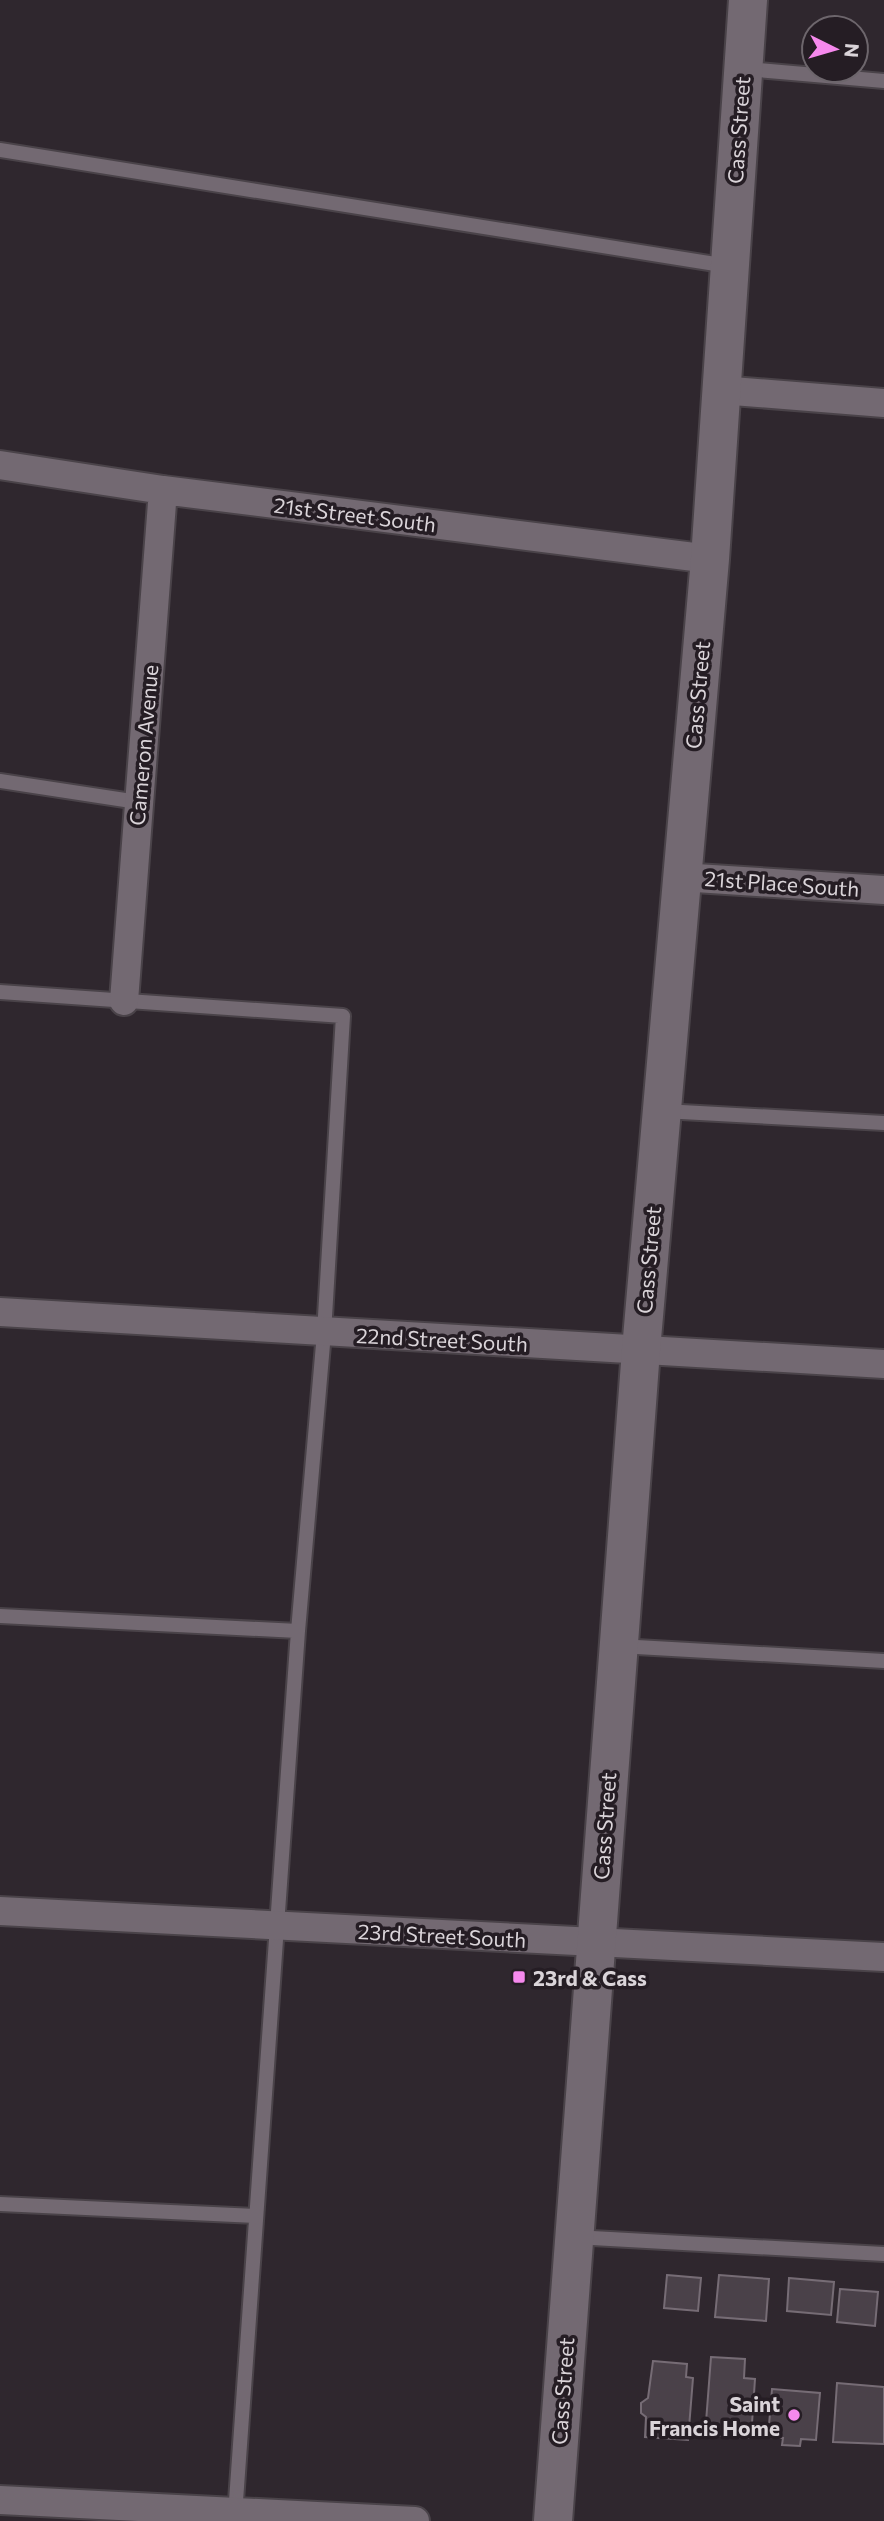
<svg xmlns="http://www.w3.org/2000/svg" width="884" height="2521" font-family="Commissioner,sans-serif">
	<style>
		.building { fill: #4a4149; stroke: #766c75; stroke-width: 2 }
		.lines { fill: none; stroke-linecap: round; stroke-linejoin: round }
		.lane-casing { stroke: #4a4349; stroke-width: 18 }
		.street-casing { stroke: #4a4349; stroke-width: 32 }
		.secondary-casing { stroke: #4a4349; stroke-width: 42 }
		.lane { stroke: #736972; stroke-width: 14 }
		.street { stroke: #736972; stroke-width: 28 }
		.secondary { stroke: #736972; stroke-width: 38 }
		.poi-dot { fill: #f689ed; stroke: #251d24; stroke-width: 2.5 }
		.labels { text-anchor: middle; dominant-baseline: central; stroke-width: 7; stroke-linejoin: round; paint-order: stroke }
		.street-label { font-size: 21px; fill: #dad4d9; stroke: #251d24 }
		.poi-label { font-size: 21px; font-weight: bold; fill: #dad4d9; stroke: #251d24; text-anchor: start }
	</style>
	<rect width="100%" height="100%" fill="#2f272e"/>
	<path class="building" d="M667 2275 701 2278 698 2311 664 2308Z
		M719 2275 769 2279 766 2321 715 2317Z
		M789 2278 834 2282 831 2315 787 2311Z
		M840 2289 878 2292 875 2326 837 2322Z
		M711 2357 745 2359 744 2378 755 2379 751 2438 705 2435Z
		M653 2361 687 2364 686 2377 693 2378 688 2440 645 2437 646 2417 641 2413V2403L648 2398Z
		M837 2383 884 2387V2444L833 2442Z
		M772 2389 820 2393 816 2440 801 2439 800 2446 782 2445 783 2438 768 2437Z"/>
	<g class="lines">
		<g class="lane-casing">
			<path id="lane" d="M746 69 884 81
				M0 150 728 266
				M0 781 138 802
				M0 992 343 1016 324 1333 298 1631 235 2515
				M663 1111 884 1123
				M0 1616 298 1631
				M619 1646 884 1661
				M0 2204 256 2216
				M574 2237 884 2254"/>
		</g>
		<g class="street-casing">
			<path id="street" d="M720 390 884 403
				M0 465 163 490 710 559
				M680 877 884 890
				M124 1001 163 490
				M0 1312 884 1364
				M0 1911 884 1957
				M0 2500 415 2521"/>
		</g>
		<g class="secondary-casing">
			<path id="secondary" d="M553 2521 641 1350 710 559 748 0"/>
		</g>
		<use href="#lane" class="lane"/>
		<use href="#street" class="street"/>
		<use href="#secondary" class="secondary"/>
	</g>
	<g class="poi-dot">
		<rect x="512" y="1970" width="14" height="14" rx="3.5"/>
		<circle cx="794" cy="2415" r="7"/>
	</g>
	<g class="labels">
		<g class="street-label">
			<text transform="translate(738 130) rotate(-86)">Cass Street</text>
			<text transform="translate(355 514) rotate(7)">21st Street South</text>
			<text transform="translate(697 695) rotate(-85)">Cass Street</text>
			<text transform="translate(143 745) rotate(-85)">Cameron Avenue</text>
			<text transform="translate(782 883) rotate(4)">21st Place South</text>
			<text transform="translate(648 1260) rotate(-85)">Cass Street</text>
			<text transform="translate(442 1339) rotate(3)">22nd Street South</text>
			<text transform="translate(604 1826) rotate(-86)">Cass Street</text>
			<text transform="translate(442 1935) rotate(3)">23rd Street South</text>
			<text transform="translate(562 2391) rotate(-86)">Cass Street</text>
		</g>
		<g class="poi-label">
			<text x="533" y="1977">23rd &amp; Cass</text>
			<text x="780" y="2403" text-anchor="end">Saint<tspan x="780" dy="24">Francis Home</tspan></text>
		</g>
	</g>
	<g transform="translate(835 49) rotate(95)"><circle r="33" fill="#251d24" stroke="#6d666c" stroke-width="2"/>
	<path d="M0-5L12 26L0 18L-12 26Z" fill="#f689ed"/>
	<text y="-10" font-size="19" font-weight="bold" text-anchor="middle" fill="#dad4d9">N</text>
	</g>
</svg>
